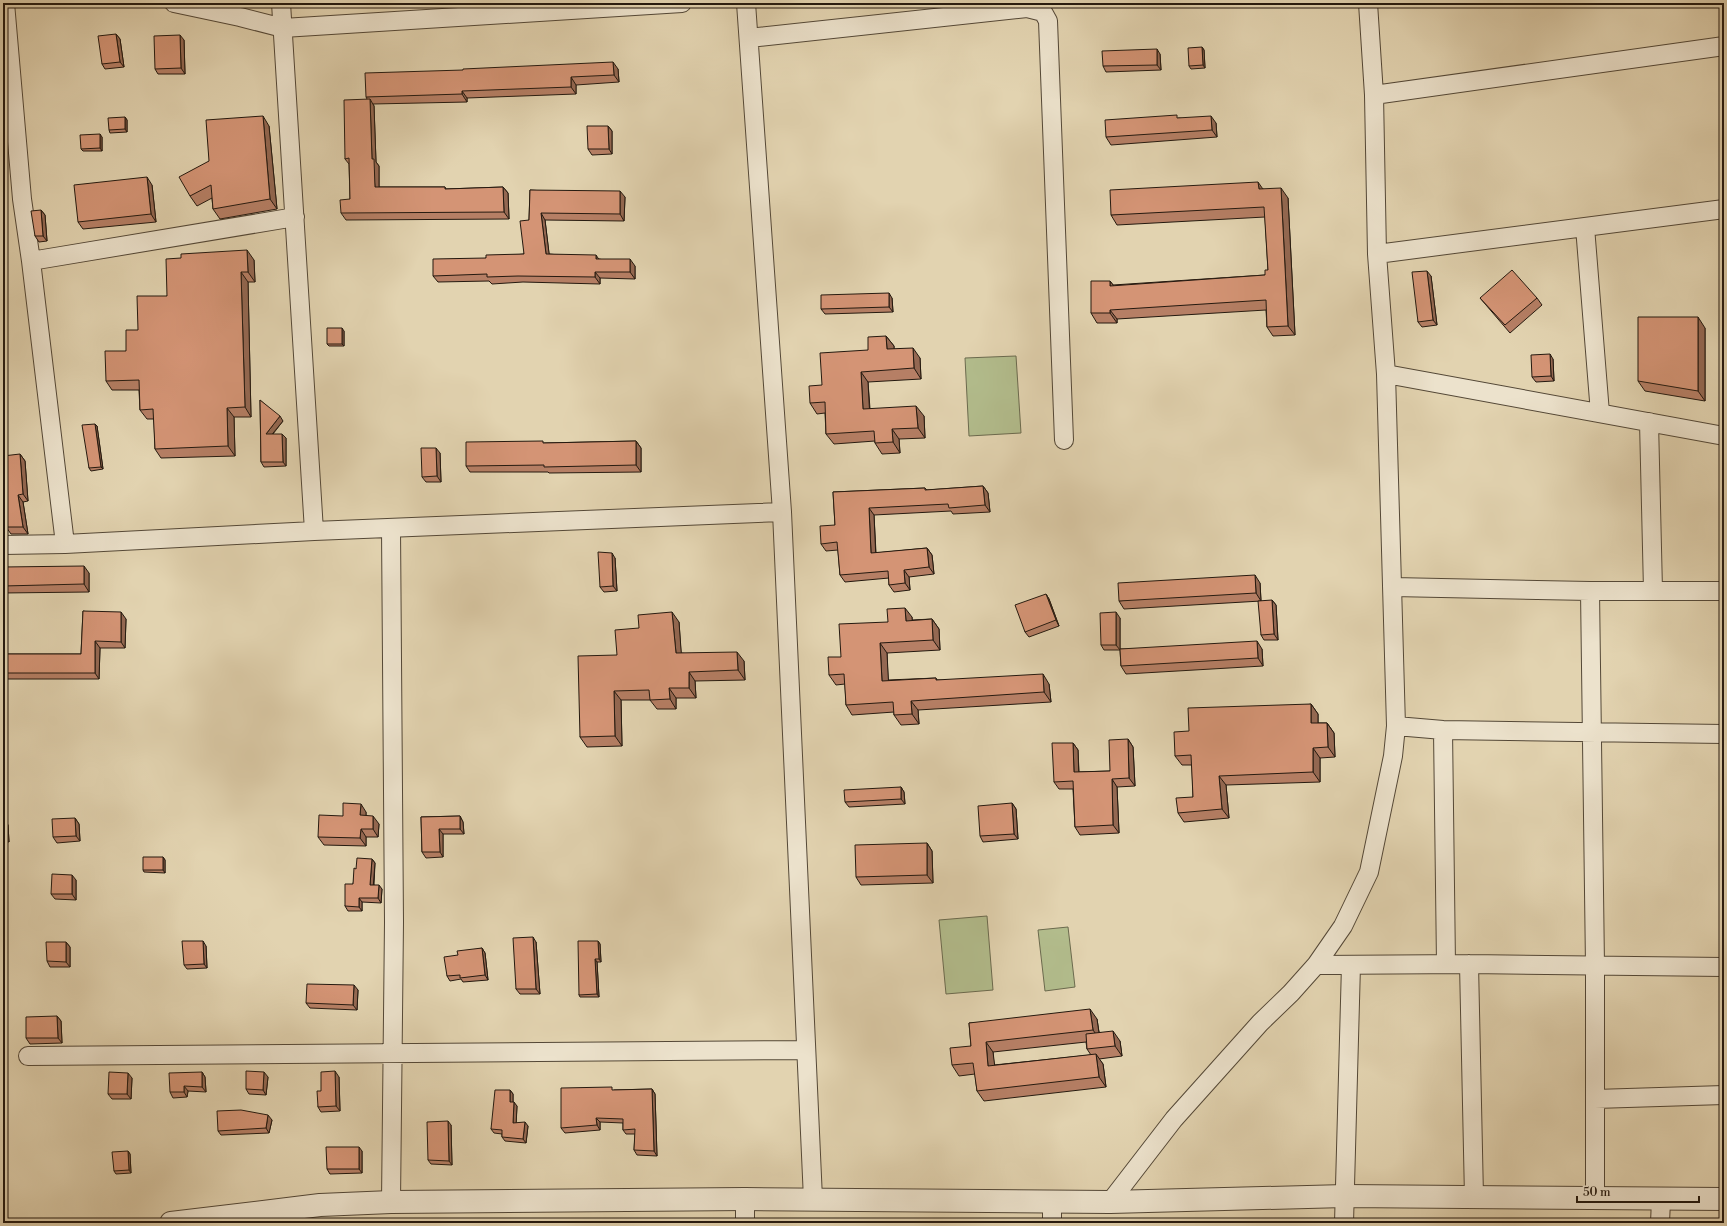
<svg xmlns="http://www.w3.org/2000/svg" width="1727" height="1226" font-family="'Libre Bodoni',serif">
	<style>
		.green { fill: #b2bc8c; stroke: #6b6a4e }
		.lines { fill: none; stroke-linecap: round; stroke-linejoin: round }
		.minor-casing { stroke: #544837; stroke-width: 20 }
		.tertiary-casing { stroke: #544837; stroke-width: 24 }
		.minor { stroke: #ece2cc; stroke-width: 18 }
		.tertiary { stroke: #ece2cc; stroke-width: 22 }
		.wall { fill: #b67f65; stroke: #24190f; fill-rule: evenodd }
		.shaded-wall { fill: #946852; stroke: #24190f }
		.building { fill: #d49475; stroke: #24190f }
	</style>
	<rect width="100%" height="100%" fill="#e2d3b0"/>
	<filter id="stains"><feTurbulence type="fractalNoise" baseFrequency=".005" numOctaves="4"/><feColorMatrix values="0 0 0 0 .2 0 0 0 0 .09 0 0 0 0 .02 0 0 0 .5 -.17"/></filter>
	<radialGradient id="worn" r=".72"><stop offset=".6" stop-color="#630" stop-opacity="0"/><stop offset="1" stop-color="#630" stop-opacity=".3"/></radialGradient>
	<path class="green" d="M1016 356 1021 433 969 436 965 358Z
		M987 916 993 990 946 994 939 920Z
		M1068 927 1075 987 1045 991 1038 930Z"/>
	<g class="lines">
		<g class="minor-casing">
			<path id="minor" d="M5 3 22 199 31 261 65 544
				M174 3 240 17 283 28 682 3
				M281 3 314 531
				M746 3 782 512 813 1199
				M749 38 1027 8 1043 12 1048 21 1064 440
				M1374 95 1724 46
				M1585 227 1600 413
				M1377 254 1724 209
				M31 261 295 217
				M1386 374 1724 436
				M1649 422 1653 590
				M391 529 394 922 391 1202
				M3 545 65 544 314 531 782 512
				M1393 587 1590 591H1724
				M1590 591 1595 966V1198
				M1396 726 1443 730 1724 734
				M1443 730 1446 964
				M1469 964 1474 1197
				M1316 965 1469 964 1724 967
				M28 1056 806 1050
				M1595 1099 1724 1095
				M745 1199V1223
				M1052 1202V1223
				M1110 1202 1174 1119 1260 1023 1291 993 1316 965 1343 926 1369 872 1393 756 1396 726 1386 374 1377 254 1374 95 1368 3
				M1344 1223 1351 965
				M1660 1223 1661 1200"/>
		</g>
		<g class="tertiary-casing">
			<path id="tertiary" d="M171 1223 320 1205 391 1202 745 1199 1110 1202 1345 1196 1724 1199"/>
		</g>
		<use href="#minor" class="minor"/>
		<use href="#tertiary" class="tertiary"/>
	</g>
	<path class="wall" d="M116 34 120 39 124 67 105 69 102 64Z
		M184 40 185 74H158L155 69Z
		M1202 47 1204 50 1205 68 1191 69 1189 66Z
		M1160 54 1161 70 1106 72 1103 66Z
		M618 69 619 82 576 85V94L467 98V102L373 104 374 106 376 162 379 166V187H445L446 189 503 187 508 193 509 219 346 220 341 213 350 199 349 164 345 159 367 99 366 97Z
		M125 117 127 120V132L110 133 109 130Z
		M1179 118 1216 123 1217 137 1111 145 1106 137Z
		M269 126 277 209 220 219 213 209 212 198 197 206 190 196 209 161Z
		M608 126 612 131V154L592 155 588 149Z
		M102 137V151H83L81 149Z
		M152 185 156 222 83 229 78 222Z
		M1263 189 1288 198 1295 335 1273 336 1267 327 1266 310 1117 319V323H1097L1091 313 1110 281 1113 285 1265 275 1268 270 1265 217 1117 225 1111 215Z
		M530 190 625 197 624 221 545 220 549 254 599 259 635 266V279L600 278V284L523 282 492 284 489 281 438 282 433 276 486 258 524 254 529 220Z
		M41 210 45 215 47 241 39 242 35 236Z
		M181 258 254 260 255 282H248L251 417H234L235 456 161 458 155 449 154 419H147L140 410 139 390H112L106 381 126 351 138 330 167 296Z
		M1431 276 1437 325 1422 327 1418 322Z
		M892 298 893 312 825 314 821 309Z
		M1480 298H1537L1542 305 1510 333Z
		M1705 328V401L1645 391 1638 381Z
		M344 331V346H329L327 344Z
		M886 336 894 346V349L920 358 921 379 868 382 870 409 924 416 925 438 899 439 900 453 882 454 875 443V441L834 444 826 434 825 413 817 414 810 403 868 350Z
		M1553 359 1554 381 1536 382 1532 377Z
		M260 400 283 421 273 434 286 438V466L264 467 261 462Z
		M97 426 103 469 91 471 89 468Z
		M636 441 641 448V472L549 473 548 472H470L466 466 544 443Z
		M440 453 441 482H426L422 477Z
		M20 454 25 461 28 501 23 502 28 534H11L6 527Z
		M983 486 988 493 990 512 953 514 951 511 874 515 876 553 927 548 932 555 934 574 909 577 910 590 894 592 889 585V578L845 582 840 575 838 550 826 551 821 544 835 525 833 492 925 488 927 490Z
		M615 558 617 591 604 592 600 587Z
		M3 567 89 573V592L3 593Z
		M1260 583 1261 601 1124 609 1119 601Z
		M1046 594 1049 599 1059 626 1029 637 1025 632Z
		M1272 600 1276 605 1278 640H1264L1261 635Z
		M83 611 126 619 125 648H100L99 679H3V653L8 654H81Z
		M912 617V620L932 619 939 629 940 650 887 653 888 680 936 678 937 680 1049 684 1051 702 918 710 919 724 901 725 894 715V712L852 715 846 705 845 684 836 685 829 675 841 657 888 622Z
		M1120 618V649H1262L1263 666 1126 674 1121 666 1120 650H1104L1101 645Z
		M679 622 681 653 744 661 745 680 695 681 696 698H676V709H657L650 700H621L622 746 587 747 580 737 617 655 639 628Z
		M1311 704 1318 714V723H1327L1334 733 1335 757 1320 758V782L1226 785 1229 818 1184 822 1178 813 1193 797 1192 765H1182L1175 756 1189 731Z
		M1128 739 1133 747 1135 786 1117 787 1119 833 1080 835 1075 827 1073 789H1059L1054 782 1073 743 1078 750 1079 772 1110 771Z
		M901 787 904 792 905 804 849 807 845 802Z
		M1012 803 1016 809 1018 839 983 842 980 836Z
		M366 812V816L379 824 378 837H366V846L324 845 318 837 343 816Z
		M460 816 463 822 464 834H443V857L426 858 422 852 421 817Z
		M3 817 8 825 9 842H3Z
		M75 818 79 824 80 841 57 843 53 837Z
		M927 843 932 851 933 883 861 885 856 877Z
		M163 857 165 860V873L144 872 143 870Z
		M372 859 375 863 374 885 382 889 381 903 362 902V911H348L345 906 353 884 356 869Z
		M76 880V900L55 899 51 894Z
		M598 941 600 944 601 962H597L599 997H580L579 995Z
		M66 942 70 947V967H50L47 961Z
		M536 942 540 994H520L516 989Z
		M206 946 207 968 187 969 184 965Z
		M482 948 485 953 488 980 463 982 461 979 450 981 447 976 458 955Z
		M358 990 357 1010 310 1008 306 1003Z
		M57 1016 61 1021 62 1043 30 1044 26 1038Z
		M1097 1019 1099 1032 1120 1041 1122 1056 1099 1059 1103 1064 1106 1087 984 1101 977 1091 975 1074 959 1076 952 1065 971 1046 969 1023ZM1086 1042 1087 1049 1091 1055 994 1065 993 1052Z
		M202 1072 205 1077 206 1092 188 1091 187 1097 173 1098 170 1092Z
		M268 1077 266 1095 249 1094 246 1089Z
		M339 1077 340 1111 321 1112 318 1107 321 1091Z
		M132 1078 131 1099H112L108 1094Z
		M652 1089 655 1094 657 1156 637 1155 634 1150 635 1134H626L623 1130V1123L600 1122V1130L565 1133 561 1128 614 1090Z
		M510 1090 513 1094V1102L517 1106 516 1123 528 1126 526 1143 505 1141 502 1137V1134L494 1133 491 1129Z
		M272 1120 269 1133 221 1135 218 1131Z
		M451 1125 452 1165 431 1164 428 1160Z
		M128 1151 130 1154 131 1173 116 1174 114 1171Z
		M362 1151V1173L330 1174 327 1169Z"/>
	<path class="shaded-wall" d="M116 34 120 39 124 67 120 62Z
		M180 35 184 40 185 74 181 68Z
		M1202 47 1204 50 1205 68 1203 65Z
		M1157 49 1160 54 1161 70 1157 65Z
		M613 62 618 69 619 82 614 75Z
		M571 77 576 85V94L571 87Z
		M462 91 467 98V102L462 94Z
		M370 99 374 106 376 162 379 166V194L375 187 372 159Z
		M263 116 269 126 277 209 270 199Z
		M1211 116 1216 123 1217 137 1212 130Z
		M125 117 127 120V132L125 129Z
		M608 126 612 131V154L609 149Z
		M100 134 102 137V151L100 148Z
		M147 177 152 185 156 222 151 214Z
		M1258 182 1265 192 1259 189Z
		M503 187 508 193 509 219 504 212Z
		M1281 188 1288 198 1295 335 1288 326Z
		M620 191 625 197 624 221 620 214Z
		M41 210 45 215 47 241 43 236Z
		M541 213 545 220 550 261 546 254Z
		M247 250 254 260 255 282 248 272Z
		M596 255 600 261 596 259Z
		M630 259 635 266V279L630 272Z
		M1427 271 1431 276 1437 325 1433 320Z
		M241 272 248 282 251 417 245 407Z
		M595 272 600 278V284L595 277Z
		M1110 281 1117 290 1110 286Z
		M889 293 892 298 893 312 889 307Z
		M1110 310 1117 319V323L1110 313Z
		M1698 317 1705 328V401L1698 391Z
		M342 328 344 331V346L342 344Z
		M886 336 894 346V359L887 349Z
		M913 348 920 358 921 379 914 368Z
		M1550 354 1553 359 1554 381 1551 376Z
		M861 372 868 382 870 419 863 409Z
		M916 406 924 416 925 438 918 428Z
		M227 408 234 417 235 456 228 446Z
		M280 416 283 421 269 438 266 434Z
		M95 424 97 426 103 469 101 467Z
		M892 429 899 439 900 453 893 442Z
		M282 434 286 438V466L283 462Z
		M636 441 641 448V472L636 465Z
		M436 448 440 453 441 482 437 476Z
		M20 454 25 461 28 501 23 494Z
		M983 486 988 493 990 512 985 505Z
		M18 495 23 502 28 534 23 527Z
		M869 508 874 515 876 560 871 553Z
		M927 548 932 555 934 574 929 567Z
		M612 553 615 558 617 591 613 586Z
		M84 566 89 573V592L84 584Z
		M904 570 909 577 910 590 905 583Z
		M1255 575 1260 583 1261 601 1256 593Z
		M1046 594 1049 599 1059 626 1056 620Z
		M1272 600 1276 605 1278 640 1274 634Z
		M905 608 912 617 913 630 906 621Z
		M121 612 126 619 125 648 121 642Z
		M672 612 679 622 682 663 676 653Z
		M1116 612 1120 618V650L1116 645Z
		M932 619 939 629 940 650 933 640Z
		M95 641 100 648 99 679 95 673Z
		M1257 641 1262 649 1263 666 1258 658Z
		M880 643 887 653 889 691 882 681Z
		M737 652 744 661 745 680 738 670Z
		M689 672 695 681 696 698 689 688Z
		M1043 674 1049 684 1051 702 1044 692Z
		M669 688 676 698V709L670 699Z
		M614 691 621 700 622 746 615 736Z
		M911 701 918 710 919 724 912 714Z
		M1311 704 1318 714V733L1311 723Z
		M1327 723 1334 733 1335 757 1328 747Z
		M1128 739 1133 747 1135 786 1129 778Z
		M1073 743 1078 750 1079 780 1074 772Z
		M1313 748 1320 758V782L1313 772Z
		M1219 776 1226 785 1229 818 1222 809Z
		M1112 779 1117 787 1119 833 1113 825Z
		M901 787 904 792 905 804 901 799Z
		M1012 803 1016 809 1018 839 1014 834Z
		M361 804 366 812V823L360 815Z
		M373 816 379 824 378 837 373 829Z
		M460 816 463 822 464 834 460 829Z
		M3 817 8 825 9 842 3 835Z
		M75 818 79 824 80 841 76 836Z
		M361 829 366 837V846L360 838Z
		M439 829 443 834V857L440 852Z
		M927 843 932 851 933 883 927 875Z
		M163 857 165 860V873L163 870Z
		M372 859 375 863 373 889 370 885Z
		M72 875 76 880V900L72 894Z
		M379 885 382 889 381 903 378 898Z
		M359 898 362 902V911L359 907Z
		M533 937 536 942 540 994 536 989Z
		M203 941 206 946 207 968 204 964Z
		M598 941 600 944 601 962 599 959Z
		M66 942 70 947V967L66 962Z
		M482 948 485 953 488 980 485 975Z
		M595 959 597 962 599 997 597 994Z
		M354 985 358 990 357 1010 353 1005Z
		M1090 1009 1097 1019 1100 1040 1093 1030Z
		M57 1016 61 1021 62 1043 58 1038Z
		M1113 1031 1120 1041 1122 1056 1115 1046Z
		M986 1042 993 1052 996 1076 988 1066Z
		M1096 1054 1103 1064 1106 1087 1099 1077Z
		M335 1071 339 1077 340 1111 336 1106Z
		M202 1072 205 1077 206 1092 202 1087Z
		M264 1072 268 1077 266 1095 263 1090Z
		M128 1073 132 1078 131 1099 127 1094Z
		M184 1086 188 1091 187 1097 184 1092Z
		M652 1089 655 1094 657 1156 654 1151Z
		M510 1090 513 1094V1106L510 1102Z
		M514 1102 517 1106 516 1127 513 1123Z
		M268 1115 272 1120 269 1133 266 1128Z
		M596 1118 600 1122V1130L597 1125Z
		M448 1121 451 1125 452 1165 449 1161Z
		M525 1122 528 1126 526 1143 523 1139Z
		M359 1147 362 1151V1173L359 1169Z
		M128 1151 130 1154 131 1173 129 1170Z"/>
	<path class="building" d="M116 34 120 62 102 64 98 36Z
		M180 35 181 68 155 69 154 36Z
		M1202 47 1203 65 1189 66 1188 48Z
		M1157 49V65L1103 66 1102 51Z
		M613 62 614 75 571 77V87L462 91V94L366 97 365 73 463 70V69Z
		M370 99 372 159H374L375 187H445V189L503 187 504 212 341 213 340 200 350 199 349 158 345 159 344 100Z
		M1177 115V118L1211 116 1212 130 1106 137 1105 120Z
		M263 116 270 199 213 209 211 185 190 196 179 177 209 161 206 120Z
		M125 117V129L109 130 108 118Z
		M587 126H608L609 149H588Z
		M100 134V148L81 149 80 135Z
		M147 177 151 214 78 222 74 185Z
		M1258 182 1259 189 1281 188 1288 326 1267 327 1266 300 1110 310V313H1091V281H1110V286L1265 275V270H1268L1264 207 1111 215 1110 190Z
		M530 190 620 191V214L541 213 546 254 596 255V259H630V272H595V277L518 276 487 277V274L433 276V259L486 258V255L524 254 520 221 529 220Z
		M41 210 43 236H35L31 211Z
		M247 250 248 272H241L245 407 227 408 228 446 155 449 153 409 140 410 139 380 106 381 105 351H126V330H138L137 296H167L166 259 181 258V254Z
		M1512 270 1537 298 1505 325 1480 298Z
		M1427 271 1433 320 1418 322 1412 272Z
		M889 293V307L821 309V295Z
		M1638 317H1698V391L1638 381Z
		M327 328H342V344H327Z
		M886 336 887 349 913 348 914 368 861 372 863 409 916 406 918 428 892 429 893 442 875 443 874 431 826 434 825 402 810 403 809 386 822 385 820 353 868 350V337Z
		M1550 354 1551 376 1532 377 1531 355Z
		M260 400 280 416 266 434H282L283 462H261Z
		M95 424 101 467 89 468 82 425Z
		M543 441V443L636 441V465L544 467V465L466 466V442Z
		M421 448H436L437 476 422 477Z
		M20 454 23 494 18 495 23 527H6L3 502V456Z
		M983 486 985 505 949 508 948 504 869 508 871 553 927 548 929 567 904 570 905 583 889 585 888 571 840 575 837 542 821 544 820 526 835 525 833 492 925 488V490Z
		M598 552 612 553 613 586 600 587Z
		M84 566V584L3 586V567Z
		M1255 575 1256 593 1119 601 1118 583Z
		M1046 594 1056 620 1025 632 1015 605Z
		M1272 600 1274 634 1261 635 1258 601Z
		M905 608 906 621 932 619 933 640 880 643 882 681 936 678V680L1043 674 1044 692 911 701 912 714 894 715 893 702 846 705 844 674 829 675 828 657H841L839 624 888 622 887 609Z
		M83 611 121 612V642L95 641V673H3V653H7V654H81Z
		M672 612 676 653 737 652 738 670 689 672V688H669L670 699 650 700 649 690 614 691 615 736 580 737 578 656 617 655 615 630 639 628 638 615Z
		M1116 612V645H1101L1100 613Z
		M1257 641 1258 658 1121 666 1120 649Z
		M1311 704V723H1327L1328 747 1313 748V772L1219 776 1222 809 1178 813 1176 798 1193 797 1191 755 1175 756 1174 732 1189 731 1188 708Z
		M1128 739 1129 778 1112 779 1113 825 1075 827 1073 781 1054 782 1052 743H1073L1074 772 1110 771 1109 740Z
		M901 787V799L845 802 844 790Z
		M343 803 361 804 360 815 373 816V829H361L360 838 318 837 319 815 343 816Z
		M1012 803 1014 834 980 836 978 806Z
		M460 816V829H439L440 852H422L421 817Z
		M75 818 76 836 53 837 52 819Z
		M927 843V875L856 877 855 845Z
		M143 857H163V870H143Z
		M357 858 372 859 370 885H379L378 898H359V907L345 906V884H353L354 868 356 869Z
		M52 874 72 875V894H51Z
		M533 937 536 989H516L513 938Z
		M182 941H203L204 964 184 965Z
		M578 941H598L599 959H595L597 994 579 995Z
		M46 942H66V962L47 961Z
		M482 948 485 975 460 978V975L447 976 444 957 458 955 457 951Z
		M307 984 354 985 353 1005 306 1003Z
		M1090 1009 1093 1030 986 1042 988 1066 1096 1054 1099 1077 977 1091 973 1063 952 1065 950 1048 971 1046 969 1023Z
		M57 1016 58 1038H26V1017Z
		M1113 1031 1115 1046 1087 1049 1086 1034Z
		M246 1071 264 1072 263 1090 246 1089Z
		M335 1071 336 1106 318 1107 317 1091H321V1072Z
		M109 1072 128 1073 127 1094H108Z
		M202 1072V1087L184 1086V1092H170L169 1073Z
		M612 1087V1090L652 1089 654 1151 634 1150 635 1129 623 1130V1119L596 1118 597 1125 561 1128V1088Z
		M495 1090H510V1102H514L513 1123 525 1122 523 1139 502 1137V1130L491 1129Z
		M241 1110 268 1115 266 1128 218 1131 217 1111Z
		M448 1121 449 1161 428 1160 427 1122Z
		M326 1147H359V1169H327Z
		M128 1151 129 1170 114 1171 112 1152Z"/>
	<rect width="1727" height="1226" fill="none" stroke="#e2d3b0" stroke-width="16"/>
	<rect x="4" y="4" width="1719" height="1218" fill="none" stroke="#24190f" stroke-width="2"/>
	<rect x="8" y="8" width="1711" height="1210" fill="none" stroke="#24190f"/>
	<path d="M1577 1196v6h122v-6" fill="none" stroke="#24190f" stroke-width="2"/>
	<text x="1583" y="1196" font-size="12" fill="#24190f" stroke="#ece2cc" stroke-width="3" paint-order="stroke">50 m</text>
	<rect width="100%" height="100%" filter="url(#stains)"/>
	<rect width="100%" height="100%" fill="url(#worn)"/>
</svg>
